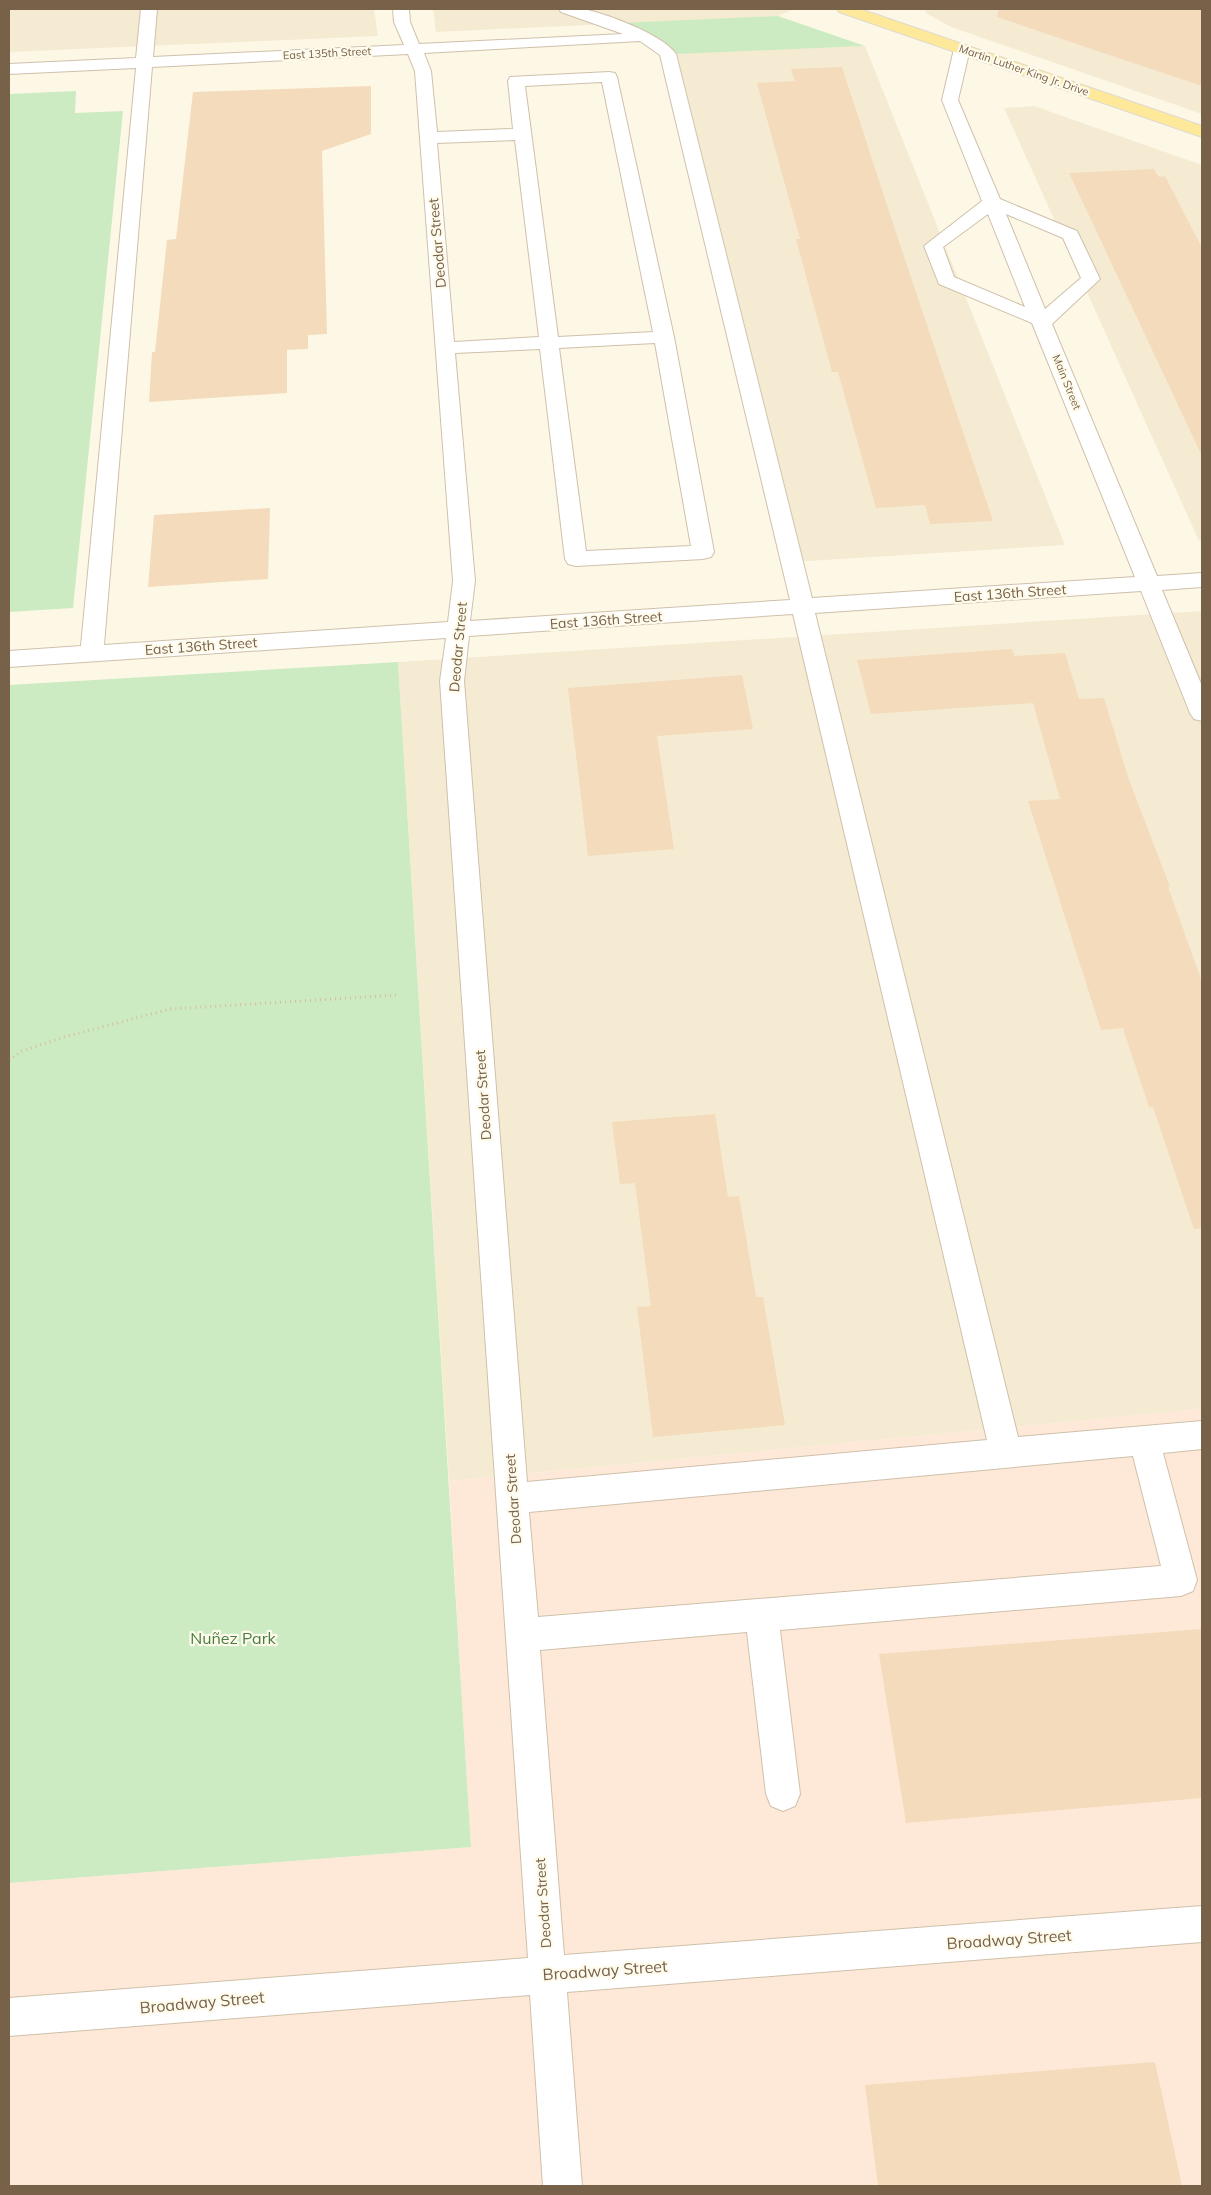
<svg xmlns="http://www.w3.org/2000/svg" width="1211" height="2195" font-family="Mulish,sans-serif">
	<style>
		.residential { fill: #f5ebd3 }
		.commercial { fill: #fee9d8 }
		.green { fill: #ccebc2 }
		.building { fill: #f3dbbb }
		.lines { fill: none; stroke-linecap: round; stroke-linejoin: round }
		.minor-casing { stroke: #cfc0ab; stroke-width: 2 }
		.major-casing { stroke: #ded9d3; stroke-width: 2 }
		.path { stroke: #d8be9e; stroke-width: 3; stroke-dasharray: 1 4; stroke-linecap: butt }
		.minor { fill: #fff; fill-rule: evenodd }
		.major { fill: #fee99b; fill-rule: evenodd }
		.labels { text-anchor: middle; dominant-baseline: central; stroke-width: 4.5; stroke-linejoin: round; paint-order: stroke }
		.far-street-label { font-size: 11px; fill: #776149; stroke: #fffbec }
		.street-label { font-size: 14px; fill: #776149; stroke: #fffbec }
		.near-park-label { font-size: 16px; fill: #487d40; stroke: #fffbec }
		.near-street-label { font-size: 16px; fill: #776149; stroke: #fffbec }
	</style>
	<rect width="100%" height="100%" fill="#fdf8e5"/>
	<path class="residential" d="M9 9H374L378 36 9 52Z
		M433 9H794L778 16 436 32Z
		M925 9H1202V114L951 27 926 13Z
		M865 46 1065 545 792 562 668 54Z
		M1034 106 1202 165V541H1199L1004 108Z
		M1202 611V1409L449 1481 398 662Z"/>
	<path class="commercial" d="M1202 1409V2186H9V1883L471 1847 449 1481Z"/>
	<path class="green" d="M778 16 865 46 678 54 665 44 619 23Z
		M76 91 75 113 123 111 73 608 9 612V94Z
		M398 662 471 1847 9 1883V685Z"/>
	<path class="building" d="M999 9H1202V86L997 17Z
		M842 67 897 236 993 521 930 524 925 505 876 508 838 372H832L796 239H800L757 83 795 81 791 69Z
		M371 86V134L322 151 327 334 308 335V349L287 350V393L149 402 152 352H155L167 240 176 239 193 92Z
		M1154 169 1159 177 1165 176 1202 248V456L1069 173Z
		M270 508 268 579 148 587 154 515Z
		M1012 649 1014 656 1065 653 1079 699 1104 698 1128 777 1170 887H1168L1202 982V1228L1194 1229 1153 1107H1149L1123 1028 1101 1030 1028 801 1060 799 1033 703 871 714 857 660Z
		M742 675 753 729 657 736 674 849 588 856 568 688Z
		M715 1114 728 1197 739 1196 756 1297H763L785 1425 653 1437 637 1307 651 1306 635 1183 620 1184 612 1122Z
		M1202 1629V1798L906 1823 879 1654Z
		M1155 2062 1182 2186H878L865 2085Z"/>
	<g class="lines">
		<g class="minor-casing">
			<path id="minor" d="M141 9H157L153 57 404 45 394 22 393 9H409L410 22 419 44 623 34 561 12 559 9C567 9 575 8 583 9 607 14 662 34 676 54L812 598 1135 577 1032 323 939 284 924 246 982 201 942 100 954 49 956 46H968L970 49 958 100 1000 199 1077 231 1100 279 1052 324 1157 576 1202 573V587L1162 590 1202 686V721L1194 719 1190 713 1141 591 815 613 1018 1437 1202 1421V1449L1163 1453 1197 1580 1193 1591 1181 1596 780 1630 800 1794 795 1806 783 1811 771 1806 766 1794 747 1632 540 1650 564 1955 1202 1906V1942L567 1992 582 2186H543L530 1995 9 2036V1998L528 1958 440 681 446 638 9 667V651L81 646 136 68 9 74V64L136 58ZM640 41 660 55 790 600 470 621 475 581 455 353 540 349 565 559 568 564 576 566 703 559 711 557 714 552 674 337 617 77 615 73 609 72 510 77 508 81 513 129 437 132 431 71 424 53ZM408 54 415 71 453 581 448 622 104 645 152 67ZM602 82 653 332 558 337 525 86ZM515 140 539 337 454 342 437 143ZM988 214 1025 307 954 277 943 247ZM1006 214 1063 238 1081 278 1045 309ZM655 343 691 546 586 551 559 348ZM793 614 987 1440 527 1482 464 681 469 636ZM1133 1456 1161 1566 538 1617 529 1512Z"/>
		</g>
		<g class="major-casing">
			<path id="major" d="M837 9H860L1202 126V137L839 12Z"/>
		</g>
		<path class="path" d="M9 1060 22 1051 64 1037 170 1009 398 995"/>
		<use href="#minor" class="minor"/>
		<use href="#major" class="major"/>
	</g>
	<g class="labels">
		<g class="far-street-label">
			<text transform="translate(327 53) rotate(-3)">East 135th Street</text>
			<text transform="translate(1024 70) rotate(19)">Martin Luther King Jr. Drive</text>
			<text transform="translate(1067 382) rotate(68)">Main Street</text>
		</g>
		<g class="street-label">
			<text transform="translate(437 243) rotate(-95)">Deodar Street</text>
			<text transform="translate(1010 593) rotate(-4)">East 136th Street</text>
			<text transform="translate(606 620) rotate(-4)">East 136th Street</text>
			<text transform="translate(201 646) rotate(-4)">East 136th Street</text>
			<text transform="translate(458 647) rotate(-85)">Deodar Street</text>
			<text transform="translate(483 1095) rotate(-94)">Deodar Street</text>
			<text transform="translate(513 1499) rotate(-94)">Deodar Street</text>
			<text transform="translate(543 1903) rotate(-94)">Deodar Street</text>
		</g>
		<g class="near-park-label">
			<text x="233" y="1638">Nuñez Park</text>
		</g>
		<g class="near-street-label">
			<text transform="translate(1009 1939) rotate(-4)">Broadway Street</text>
			<text transform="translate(605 1970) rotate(-4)">Broadway Street</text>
			<text transform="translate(202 2002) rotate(-5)">Broadway Street</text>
		</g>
	</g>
	<rect width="1211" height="2195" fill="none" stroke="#776149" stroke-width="20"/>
</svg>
